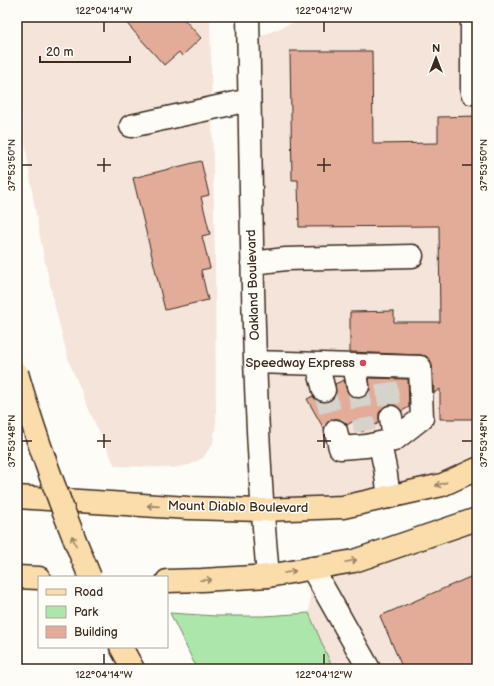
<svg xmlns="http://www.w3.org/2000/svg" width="494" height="686" font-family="'Balsamiq Sans',sans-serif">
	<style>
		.built { fill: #f5e4da }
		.green { fill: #ade6aa; stroke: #748864 }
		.building { fill: #e2ac98; stroke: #3b2a1e }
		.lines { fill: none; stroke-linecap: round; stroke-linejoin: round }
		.minor-tunnel { stroke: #d6d2cc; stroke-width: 22; stroke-dasharray: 22 11; stroke-linecap: butt }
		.minor-casing { stroke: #3b2a1e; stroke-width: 25 }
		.major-casing { stroke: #3b2a1e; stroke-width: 25 }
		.highway-casing { stroke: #3b2a1e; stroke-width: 25 }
		.minor { stroke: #fdfcf7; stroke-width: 22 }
		.major { stroke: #faddab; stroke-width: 22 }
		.highway { stroke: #faddab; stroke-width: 22 }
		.highway-bridge-casing { stroke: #3b2a1e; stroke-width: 25; stroke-linecap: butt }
		.highway-bridge { stroke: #faddab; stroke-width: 22 }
		.oneway { stroke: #9a8464 }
		.ticks { fill: none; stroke: #3b2a1e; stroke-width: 1.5 }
		.poi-dot { fill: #d1495b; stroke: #fdfcf7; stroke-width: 1.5 }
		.labels { text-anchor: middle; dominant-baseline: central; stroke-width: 3; stroke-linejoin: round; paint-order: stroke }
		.street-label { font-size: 13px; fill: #3b2a1e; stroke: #fdfcf7 }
		.poi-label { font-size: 13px; fill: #3b2a1e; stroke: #fdfcf7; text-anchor: end }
		.neatline { fill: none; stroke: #3b2a1e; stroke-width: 1.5 }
		.ticks-label { font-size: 10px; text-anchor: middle; fill: #3b2a1e }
	</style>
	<rect width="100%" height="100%" fill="#fdfcf7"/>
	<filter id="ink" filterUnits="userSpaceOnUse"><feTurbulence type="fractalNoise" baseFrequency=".025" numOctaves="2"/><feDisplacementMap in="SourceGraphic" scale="8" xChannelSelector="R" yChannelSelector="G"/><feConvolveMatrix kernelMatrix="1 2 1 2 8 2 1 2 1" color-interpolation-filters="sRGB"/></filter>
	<g filter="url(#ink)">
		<path class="built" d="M17 17H210L215 261 216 423 213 443 203 458 189 465 173 468 115 466 91 414 69 362 56 311 43 253 33 197 22 120 17 66Z
			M307 17H477V469L442 485 262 510 259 465 261 36Z
			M477 519V669H333L309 613 312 568Z"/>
		<path class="green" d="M170 613 216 616H264L309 613 333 669H197Z"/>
		<path class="building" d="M121 17H182L201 38 182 56 179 52 164 65Z
			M290 51H372L373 144 438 143V117L477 116V419H440V389L434 393 432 366 430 360 426 356 420 355 350 352V312L394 311V322H440L439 226 299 227 298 180H292Z
			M201 161 209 195 201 197 210 234 202 236 210 268 201 270 208 300 165 310 133 178Z
			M369 378 408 379 409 407 402 411 395 405H389L384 407 379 413V423L362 432 355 420 347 425 345 422 339 419H334L328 422 324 429 307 399 313 396 315 399 320 402H328L333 399 336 394 335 384 344 380 346 388 349 394 354 398H361L366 396 370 390Z
			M477 574V669H403L380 616Z"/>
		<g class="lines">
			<path class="minor-tunnel" d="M386 383 391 417
				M358 386 365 431
				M324 390 336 431"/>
			<g class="minor-casing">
				<path id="minor" d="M248 17C252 203 251 390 268 576
					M472 17V93H477
					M131 126 249 100
					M252 263 286 259 412 256
					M255 362 420 367 422 418 394 440 366 446 340 448 336 431
					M317 364 324 390
					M354 365 358 386
					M391 417 394 440
					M380 444 385 468 389 497
					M312 568 369 669"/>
			</g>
			<g class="major-casing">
				<path id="major" d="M17 497 188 508 262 510 343 507 442 485 477 469
					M17 577 39 578
					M167 581 202 580 268 576 354 561 477 519"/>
			</g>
			<g class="highway-casing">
				<path id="highway" d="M121 647 133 669"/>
			</g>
			<use href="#minor" class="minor"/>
			<use href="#major" class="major"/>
			<use href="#highway" class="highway"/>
			<g class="highway-bridge-casing">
				<path id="highway-bridge" d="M17 373C37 443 62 510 90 577"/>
			</g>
			<use href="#highway-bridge" class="highway-bridge"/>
		</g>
		<defs><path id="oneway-shaft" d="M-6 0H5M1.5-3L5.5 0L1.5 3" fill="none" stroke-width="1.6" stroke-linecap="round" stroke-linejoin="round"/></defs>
		<g class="oneway">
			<use href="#oneway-shaft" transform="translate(441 484) rotate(162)"/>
			<use href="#oneway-shaft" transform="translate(153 506) rotate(-176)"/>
			<use href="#oneway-shaft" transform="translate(74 541) rotate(-113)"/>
			<use href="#oneway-shaft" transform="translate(351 561) rotate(-12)"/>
			<use href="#oneway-shaft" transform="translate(290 572) rotate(-10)"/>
			<use href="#oneway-shaft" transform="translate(206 580) rotate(-3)"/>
		</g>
	</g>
	<path class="ticks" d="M104 22V32M324 22V32M104 158V172M324 158V172M22 165H32M97 165H111M317 165H331M462 165H472M104 434V448M324 434V448M22 441H32M97 441H111M317 441H331M462 441H472M104 654V664M324 654V664"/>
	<circle class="poi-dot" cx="363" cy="363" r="4"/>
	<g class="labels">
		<g class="street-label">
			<text transform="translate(253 285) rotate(-92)">Oakland Boulevard</text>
			<text transform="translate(238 507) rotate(1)">Mount Diablo Boulevard</text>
		</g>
		<g class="poi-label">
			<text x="355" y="363">Speedway Express</text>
		</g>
	</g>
	<rect width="494" height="686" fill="none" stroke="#fdfcf7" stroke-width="44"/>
	<rect x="38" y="576" width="130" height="72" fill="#fdfcf7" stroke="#afa8a0"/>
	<rect x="46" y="589" width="20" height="6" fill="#faddab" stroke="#afa8a0"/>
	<text x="74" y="596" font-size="12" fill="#3b2a1e">Road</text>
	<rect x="46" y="606" width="20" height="12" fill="#ade6aa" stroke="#afa8a0"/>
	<text x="74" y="616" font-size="12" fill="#3b2a1e">Park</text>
	<rect x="46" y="626" width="20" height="12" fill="#e2ac98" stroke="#afa8a0"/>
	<text x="74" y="636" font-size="12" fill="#3b2a1e">Building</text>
	<g transform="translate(436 58)" stroke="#fdfcf7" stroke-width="3" paint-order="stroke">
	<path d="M0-3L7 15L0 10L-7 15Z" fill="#3b2a1e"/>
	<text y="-6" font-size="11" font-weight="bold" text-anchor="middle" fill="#3b2a1e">N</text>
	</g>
	<path d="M40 56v6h90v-6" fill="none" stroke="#3b2a1e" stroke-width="2"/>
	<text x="46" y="56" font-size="12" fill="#3b2a1e" stroke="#fdfcf7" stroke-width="3" paint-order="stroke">20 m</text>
	<rect x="22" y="22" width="450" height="642" class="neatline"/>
	<g class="ticks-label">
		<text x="104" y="14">122°04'14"W</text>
		<text x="324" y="14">122°04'12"W</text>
		<text transform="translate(11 165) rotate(-90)" y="4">37°53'50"N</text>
		<text transform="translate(483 165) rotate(-90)" y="4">37°53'50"N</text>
		<text transform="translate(11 441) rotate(-90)" y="4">37°53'48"N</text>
		<text transform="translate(483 441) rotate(-90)" y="4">37°53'48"N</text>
		<text x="104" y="678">122°04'14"W</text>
		<text x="324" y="678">122°04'12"W</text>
	</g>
</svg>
